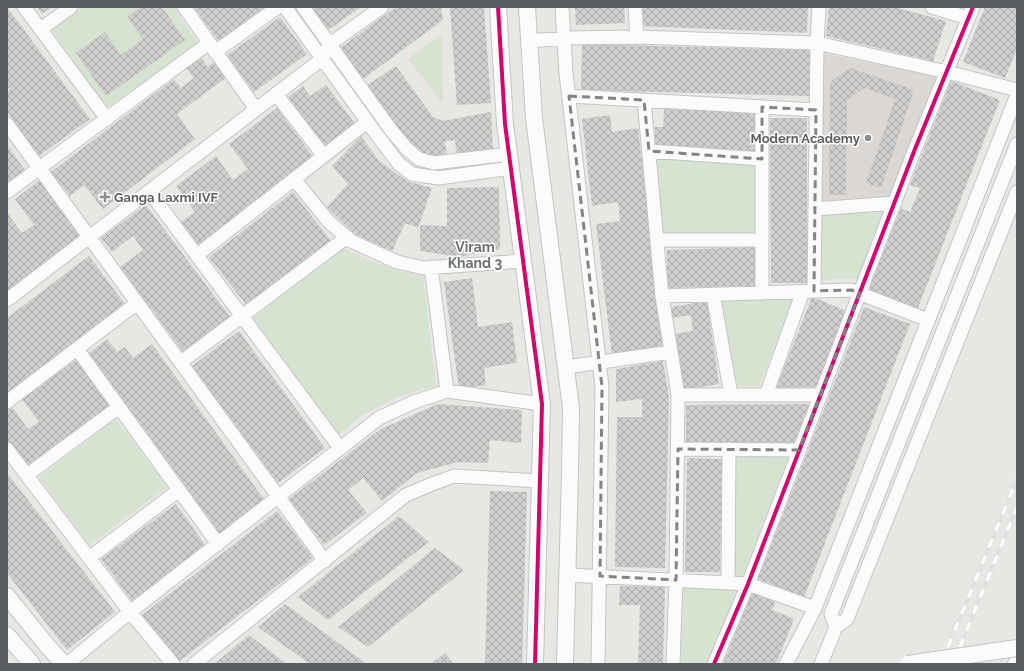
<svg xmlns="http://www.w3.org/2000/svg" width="1024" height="671" font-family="Raleway,sans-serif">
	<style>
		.education { fill: #dbd7d4 }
		.park { fill: #d5e3d0 }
		.building { fill: url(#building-cross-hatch) }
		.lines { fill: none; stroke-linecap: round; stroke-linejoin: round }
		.minor-casing { stroke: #c3c4c4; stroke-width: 15 }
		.tertiary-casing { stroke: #c3c4c4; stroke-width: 18 }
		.minor { stroke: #fcfbfb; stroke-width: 13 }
		.tertiary { stroke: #fcfbfb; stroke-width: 16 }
		.rail-casing { stroke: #e0e1e1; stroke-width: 4.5 }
		.rail { stroke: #fff; stroke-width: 3; stroke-dasharray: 9; stroke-linecap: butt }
		.tertiary-bridge-casing { stroke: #c3c4c4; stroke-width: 18; stroke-linecap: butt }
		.tertiary-bridge { stroke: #fcfbfb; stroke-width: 16 }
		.cycleway-casing { stroke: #fff; stroke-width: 6 }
		.cycleway { stroke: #d6006c; stroke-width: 4 }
		.marked { fill: none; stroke: #828486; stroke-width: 3; stroke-dasharray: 8 5; stroke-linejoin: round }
		.poi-dot { fill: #8c8e8f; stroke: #fff; stroke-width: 1.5 }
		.labels { text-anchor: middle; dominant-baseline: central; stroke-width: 3; stroke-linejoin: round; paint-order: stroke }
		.poi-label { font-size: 13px; font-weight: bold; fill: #5a5e61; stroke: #fff; text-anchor: end }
		.neighbourhood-label { font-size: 14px; font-weight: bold; fill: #6b7073; stroke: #fff }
	</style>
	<defs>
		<pattern id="building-cross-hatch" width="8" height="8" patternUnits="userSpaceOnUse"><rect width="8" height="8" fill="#cfcecd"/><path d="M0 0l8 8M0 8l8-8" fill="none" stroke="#abaaaa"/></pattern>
	</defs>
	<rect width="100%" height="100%" fill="#e9e7e4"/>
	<path class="education" d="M821 53 938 77 891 200 822 203Z"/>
	<path class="park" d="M84 7H173L198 43 107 108 52 30Z
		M442 34 443 104 408 59Z
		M656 158 756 165V232H662Z
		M883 211 859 278 822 280V213Z
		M342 247 371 261 402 272 423 276 436 386 397 397 361 416 339 435 253 318Z
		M794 298 759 386H735L720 299Z
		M116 419 167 487 90 545 39 477Z
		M736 454H790L742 577H734Z
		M683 585 738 590 707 664H681Z"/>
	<path class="building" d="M7 7 90 119 39 156 7 111V92L10 90 7 85Z
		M37 7H51L42 14Z
		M141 7H162L185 40 106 96 76 53 105 32 121 55 143 39 127 17Z
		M194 7H268L219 42Z
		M312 7H361L328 30Z
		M396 7H441L443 20 363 79 340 48Z
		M450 7H484L491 103 457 105Z
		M575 7H624L625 23 576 25Z
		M641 7H808L807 33 640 26Z
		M829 7H894L946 21 933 61 826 36Z
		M985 7H1017V49L1005 78 963 62Z
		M280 17 307 54 254 92 227 55Z
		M582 44 810 50 809 96 581 90Z
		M201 57 208 67 215 61 227 77 177 114 195 139 103 209 84 185 70 196 51 172 174 79 181 88 194 78 186 68Z
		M396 66 433 117 443 121 491 112 493 151 457 156 455 140 445 141 447 157 434 158 419 153 405 141 366 86Z
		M850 68 914 90 881 188 866 183 895 99 864 88 847 101 846 195H829L830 82Z
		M951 81 1000 100 917 310 868 290 901 208 910 212 920 188 910 185Z
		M326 85 356 125 326 148 288 97 303 86 310 96Z
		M277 108 314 158 198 245 181 222 195 212 176 186 216 156 233 180 248 169 229 144Z
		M664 109 758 112 756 152 654 149 655 127H663Z
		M610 115 612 132 638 128 663 350 612 356 596 224 620 221 618 202 592 206 582 119Z
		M770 118H807V283H771Z
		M361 136 379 161 407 181 432 188 418 228 405 223 392 251 356 235 327 207 348 184 332 166Z
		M7 145 25 170 7 184Z
		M41 179 83 237 7 293V213L22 233 34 225 15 199Z
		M499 187 500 249 459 257 420 251V225L447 226V188Z
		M293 192 331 241 247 306 209 257Z
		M146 205 231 318 184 353 120 267 143 250 133 236 112 252 101 238Z
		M755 247V286L667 288V250Z
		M89 256 125 304 7 393V318Z
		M472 278 478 327 512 322 517 363 484 368 486 385 459 389 444 282Z
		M812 297 847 311 817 387 776 388Z
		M707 301 719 384 684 390 675 334 693 331 691 315 672 318 671 307Z
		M864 307 910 324 804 597 758 579Z
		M239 331 325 448 278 483 192 366Z
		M107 339 117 352 125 347 133 358 152 344 266 502 221 535 89 353Z
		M77 359 110 406 27 467 7 441V411L12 407 28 429 39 422 22 399Z
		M663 361 669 397 665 568 615 567 617 417H642V399L616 402V369Z
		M438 404 522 410 521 443 490 440 488 463 458 462 417 473 382 501 363 478 348 490 367 513 324 545 289 499 381 429Z
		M810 404 795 443 686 444V405Z
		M687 458 722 459 720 572H685Z
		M7 473 115 612 67 650 7 573Z
		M490 491 527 492 522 664H485Z
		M176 504 206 546 132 601 101 559Z
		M277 511 313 558 178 662 142 615Z
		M399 516 429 542 328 620 298 597Z
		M435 548 464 570 368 647 338 627Z
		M620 586 665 587 663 664H638L640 605H619Z
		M752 592 776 602 772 610 794 619 776 664H723Z
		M285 604 367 664H310L258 627Z
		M249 635 284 662 282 664H214Z
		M445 653 454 664H431Z"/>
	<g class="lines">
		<g class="minor-casing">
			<path id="minor" d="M24 7 107 119
				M184 7 256 109
				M285 7 377 135 399 164 412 174 439 178 511 168
				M303 7 391 130 407 149 419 159 434 163 509 154
				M562 7 566 73 602 387 598 664
				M635 7 637 37
				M932 7 968 18
				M41 29 71 7
				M529 41 564 38 637 37 817 43 947 72 1017 90
				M215 52 278 7
				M276 94 324 156
				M569 96 816 110
				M644 100 662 296 678 395 676 580 673 664
				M7 124 325 561
				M649 151 762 159
				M294 179 328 221 351 241 397 262 424 268 523 261
				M149 191 340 448
				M7 192 209 43
				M815 209 895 203
				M657 240H762
				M197 255 367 122
				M431 267 447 391
				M814 291 817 43 819 7
				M762 293V107
				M713 294 731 395
				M662 296 851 290 928 320
				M7 300 322 59 330 44 382 7
				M77 349 218 544
				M181 362 347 237
				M566 367 671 352
				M678 395H820
				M766 395 803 291
				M7 402 137 303
				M7 449 130 612 173 664
				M678 449 799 450
				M27 475 119 407
				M89 558 179 490
				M567 575 748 584 815 608
				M728 583 729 449
				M836 627 831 614 1017 144
				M67 664 130 612 379 418 414 402 447 391 542 404
				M194 664 406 495 432 484 454 476 540 481
				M714 664 748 584 915 149 973 7
				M786 664 815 608 1017 95
				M821 664 836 627 847 619 1017 192"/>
		</g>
		<g class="tertiary-casing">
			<path id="tertiary" d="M498 7 505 124 542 404 535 664
				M527 7 534 118 571 408 570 472 565 664
				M7 596 49 648 64 664
				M7 635 32 664
				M1016 664H1017"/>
		</g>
		<use href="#minor" class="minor"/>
		<use href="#tertiary" class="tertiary"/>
		<g class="rail-casing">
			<path id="rail" d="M941 664 1017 479
				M953 664 1017 507"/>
		</g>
		<use href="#rail" class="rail"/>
		<g class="tertiary-bridge-casing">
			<path id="tertiary-bridge" d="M908 664 1017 648"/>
		</g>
		<use href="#tertiary-bridge" class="tertiary-bridge"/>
		<g class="cycleway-casing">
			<path id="cycleway" d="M498 7 505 124 542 404 535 664
				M714 664 748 584 915 149 973 7"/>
		</g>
		<use href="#cycleway" class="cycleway"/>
	</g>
	<path class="marked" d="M569 96 644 100 649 151 762 159V107L816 110 814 291 851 290 860 293 799 450 678 449 676 580 600 576 602 387Z"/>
	<g class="poi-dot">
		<circle cx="868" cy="138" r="4"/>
		<path d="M103 191h4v4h4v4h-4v4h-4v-4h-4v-4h4z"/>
	</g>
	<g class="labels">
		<g class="poi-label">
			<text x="860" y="138">Modern Academy</text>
			<text x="114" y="197" text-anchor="start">Ganga Laxmi IVF</text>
		</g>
		<g class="neighbourhood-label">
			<text x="475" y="247">Viram<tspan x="475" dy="16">Khand 3</tspan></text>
		</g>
	</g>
	<rect width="1024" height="671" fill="none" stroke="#5a5e61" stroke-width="16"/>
</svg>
